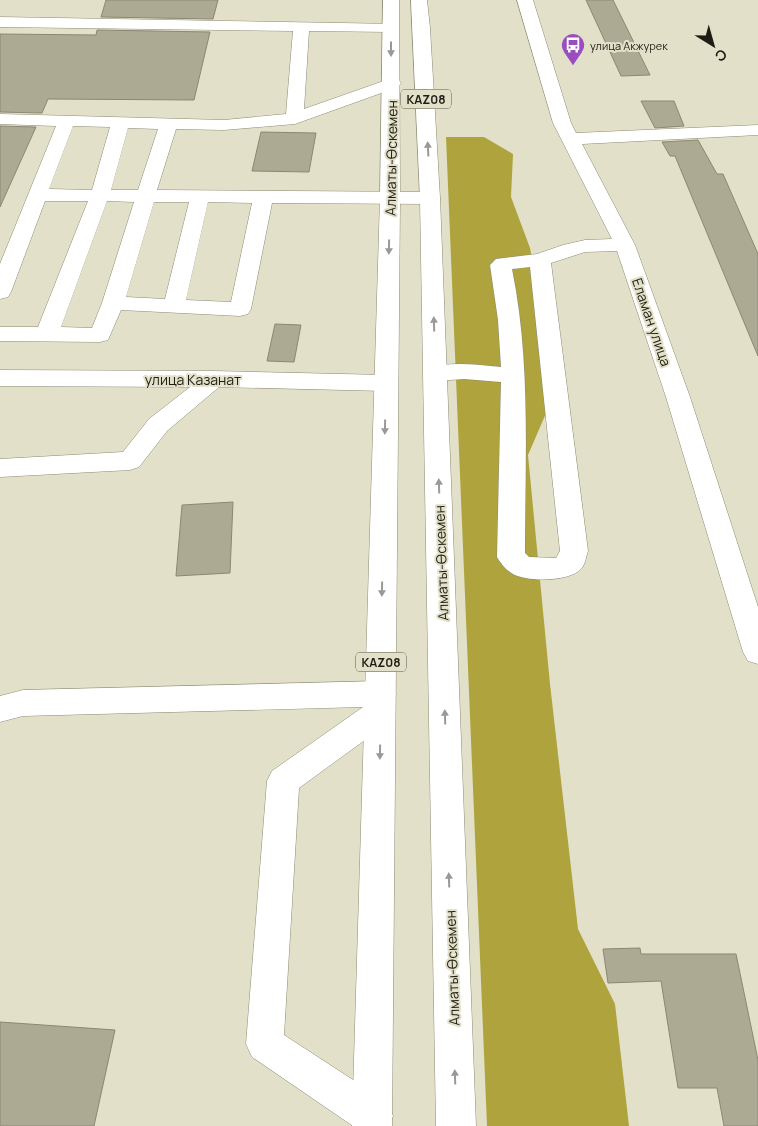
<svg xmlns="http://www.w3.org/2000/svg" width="758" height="1126" font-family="Manrope,sans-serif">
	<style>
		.forest { fill: #aea33d }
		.building { fill: #acaa93; stroke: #8a8872 }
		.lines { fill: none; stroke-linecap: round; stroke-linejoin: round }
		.minor-casing { stroke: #8d8b75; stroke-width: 1 }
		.major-casing { stroke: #8d8b75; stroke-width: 1 }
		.highway-casing { stroke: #8d8b75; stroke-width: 1 }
		.minor { fill: #fff; fill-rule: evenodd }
		.major { fill: #fff; fill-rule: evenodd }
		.highway { fill: #fff; fill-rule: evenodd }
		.oneway { fill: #9a9995 }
		.labels { text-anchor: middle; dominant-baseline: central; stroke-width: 4; stroke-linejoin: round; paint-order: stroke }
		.far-poi-label { font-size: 11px; fill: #1e1d14; stroke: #e2e0c8; text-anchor: start }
		.shield { fill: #e2e0c8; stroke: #59584a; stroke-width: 1 }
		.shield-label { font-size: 12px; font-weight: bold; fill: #1e1d14 }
		.street-label { font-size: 14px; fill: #1e1d14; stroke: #e2e0c8 }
	</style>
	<rect width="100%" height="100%" fill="#e2e0c8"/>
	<path class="forest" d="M446 137H484L513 154 511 197 530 248 542 310 547 411 528 455 550 684 578 929 615 1004 629 1126H487Z"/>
	<path class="building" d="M106 0H218L213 19 101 17Z
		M586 0H613L650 75 621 76Z
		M97 30 210 32 194 100 48 99 42 113 0 112V34L96 35Z
		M641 101H674L684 126 655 128Z
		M0 126 36 127 0 207Z
		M261 132 316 133 309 172 252 171Z
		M698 140 717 174H723L758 254V356L675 156H670L662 142Z
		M275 324 301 325 294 362 267 361Z
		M233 502 230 573 176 576 182 505Z
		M640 948 641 954H736L758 1060V1126H724L717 1088H678L661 981 608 983 603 949Z
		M0 1022 115 1030 94 1126H0Z"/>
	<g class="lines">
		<g class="minor-casing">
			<path id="minor" d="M517 0H533L571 123 576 133 758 125V135L582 144 635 245 690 397 758 607V664L748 661 743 652 666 397 617 251 585 252 551 263 588 551C586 557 585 565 581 569 569 582 527 582 513 574 506 570 501 564 497 557L501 382 464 379 436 381 428 378 424 373 428 368C452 361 477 365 501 367L498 320 490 265 496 259 537 254 563 245 585 240 612 239 553 123ZM530 267 560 551 556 558 529 557 525 553C525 458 531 362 512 269Z
				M0 17 397 24 399 27 397 30 391 32 309 31 304 109 392 78 398 79 401 83 398 87 295 124 224 130 176 129 157 190 430 192 437 194 440 198 437 202 430 204 272 203 251 309 248 314 240 316 121 310 108 340 100 342 0 341V327H38L88 201H45L11 292 8 297 0 299V264L56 126 0 124V114L224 120 286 114 293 31 0 27ZM73 126 110 127 92 190 49 189ZM128 128 158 129 138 190H111ZM107 201 134 202 102 303 92 328 61 327ZM154 202H189L165 299 126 297ZM208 202 252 203 231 302 186 300Z
				M0 370 214 371 385 375 393 378 397 383 393 388 385 391 219 387 167 431 139 467 130 470 0 477V459L123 452 149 419 190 387 0 386Z
				M381 681 392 685 396 694 391 703 395 712 391 721 299 788 284 1035 387 1102 393 1116 389 1126H353L252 1057 246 1044 267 781 272 771 363 707 23 716 0 722V696L23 690Z"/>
		</g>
		<g class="major-casing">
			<path id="major" d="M383 0H399L400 198 397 202 390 204 383 202 380 198Z
				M411 0H427L430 28 440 198 437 202 430 204 423 202 420 198Z"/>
		</g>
		<g class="highway-casing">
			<path id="highway" d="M390 192 397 194 400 198 392 1126H352L380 198 383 194Z
				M430 192 437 194 440 198 476 1126H436L420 198 423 194Z"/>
		</g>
		<use href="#minor" class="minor"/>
		<use href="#major" class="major"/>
		<use href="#highway" class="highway"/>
	</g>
	<defs><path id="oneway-solid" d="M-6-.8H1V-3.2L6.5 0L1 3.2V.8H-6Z" transform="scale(1.25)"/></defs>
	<g class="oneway">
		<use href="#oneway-solid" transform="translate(391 49) rotate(90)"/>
		<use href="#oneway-solid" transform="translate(428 149) rotate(-93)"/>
		<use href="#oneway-solid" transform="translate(389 247) rotate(91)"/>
		<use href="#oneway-solid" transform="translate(434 324) rotate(-92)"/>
		<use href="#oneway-solid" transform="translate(385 427) rotate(91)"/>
		<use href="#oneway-solid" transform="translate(439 486) rotate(-92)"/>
		<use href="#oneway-solid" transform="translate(382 589) rotate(91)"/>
		<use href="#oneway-solid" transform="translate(445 717) rotate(-92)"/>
		<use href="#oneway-solid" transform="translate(380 752) rotate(91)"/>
		<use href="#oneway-solid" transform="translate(449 880) rotate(-92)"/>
		<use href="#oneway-solid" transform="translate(455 1077) rotate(-92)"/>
	</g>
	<defs>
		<g id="bus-pin" transform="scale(1.25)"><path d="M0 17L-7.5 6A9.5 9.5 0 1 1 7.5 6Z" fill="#994dbe" stroke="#e2e0c8"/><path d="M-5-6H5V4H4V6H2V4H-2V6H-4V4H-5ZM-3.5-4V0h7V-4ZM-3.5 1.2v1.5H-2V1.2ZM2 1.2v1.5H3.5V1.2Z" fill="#fff"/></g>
	</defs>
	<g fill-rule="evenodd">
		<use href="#bus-pin" x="573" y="45"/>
	</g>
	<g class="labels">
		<g class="far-poi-label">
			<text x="590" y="45">улица Акжурек</text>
		</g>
		<g class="shield">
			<rect x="401" y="89.5" width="50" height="19" rx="4"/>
			<rect x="356" y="652.5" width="50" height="19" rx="4"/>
		</g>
		<g class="shield-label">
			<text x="426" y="99">KAZ08</text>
			<text x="381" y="662">KAZ08</text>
		</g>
		<g class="street-label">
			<text transform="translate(391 158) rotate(-89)">Алматы-Өскемен</text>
			<text transform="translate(652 322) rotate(71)">Еламан улица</text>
			<text x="193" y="379">улица Казанат</text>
			<text transform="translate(441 563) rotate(-92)">Алматы-Өскемен</text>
			<text transform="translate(452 968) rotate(-92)">Алматы-Өскемен</text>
		</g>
	</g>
	<g transform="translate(713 45) rotate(143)" stroke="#e2e0c8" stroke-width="4" paint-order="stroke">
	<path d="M0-4L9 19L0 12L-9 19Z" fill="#1e1d14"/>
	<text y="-8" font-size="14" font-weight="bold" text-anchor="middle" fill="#1e1d14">С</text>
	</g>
</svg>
